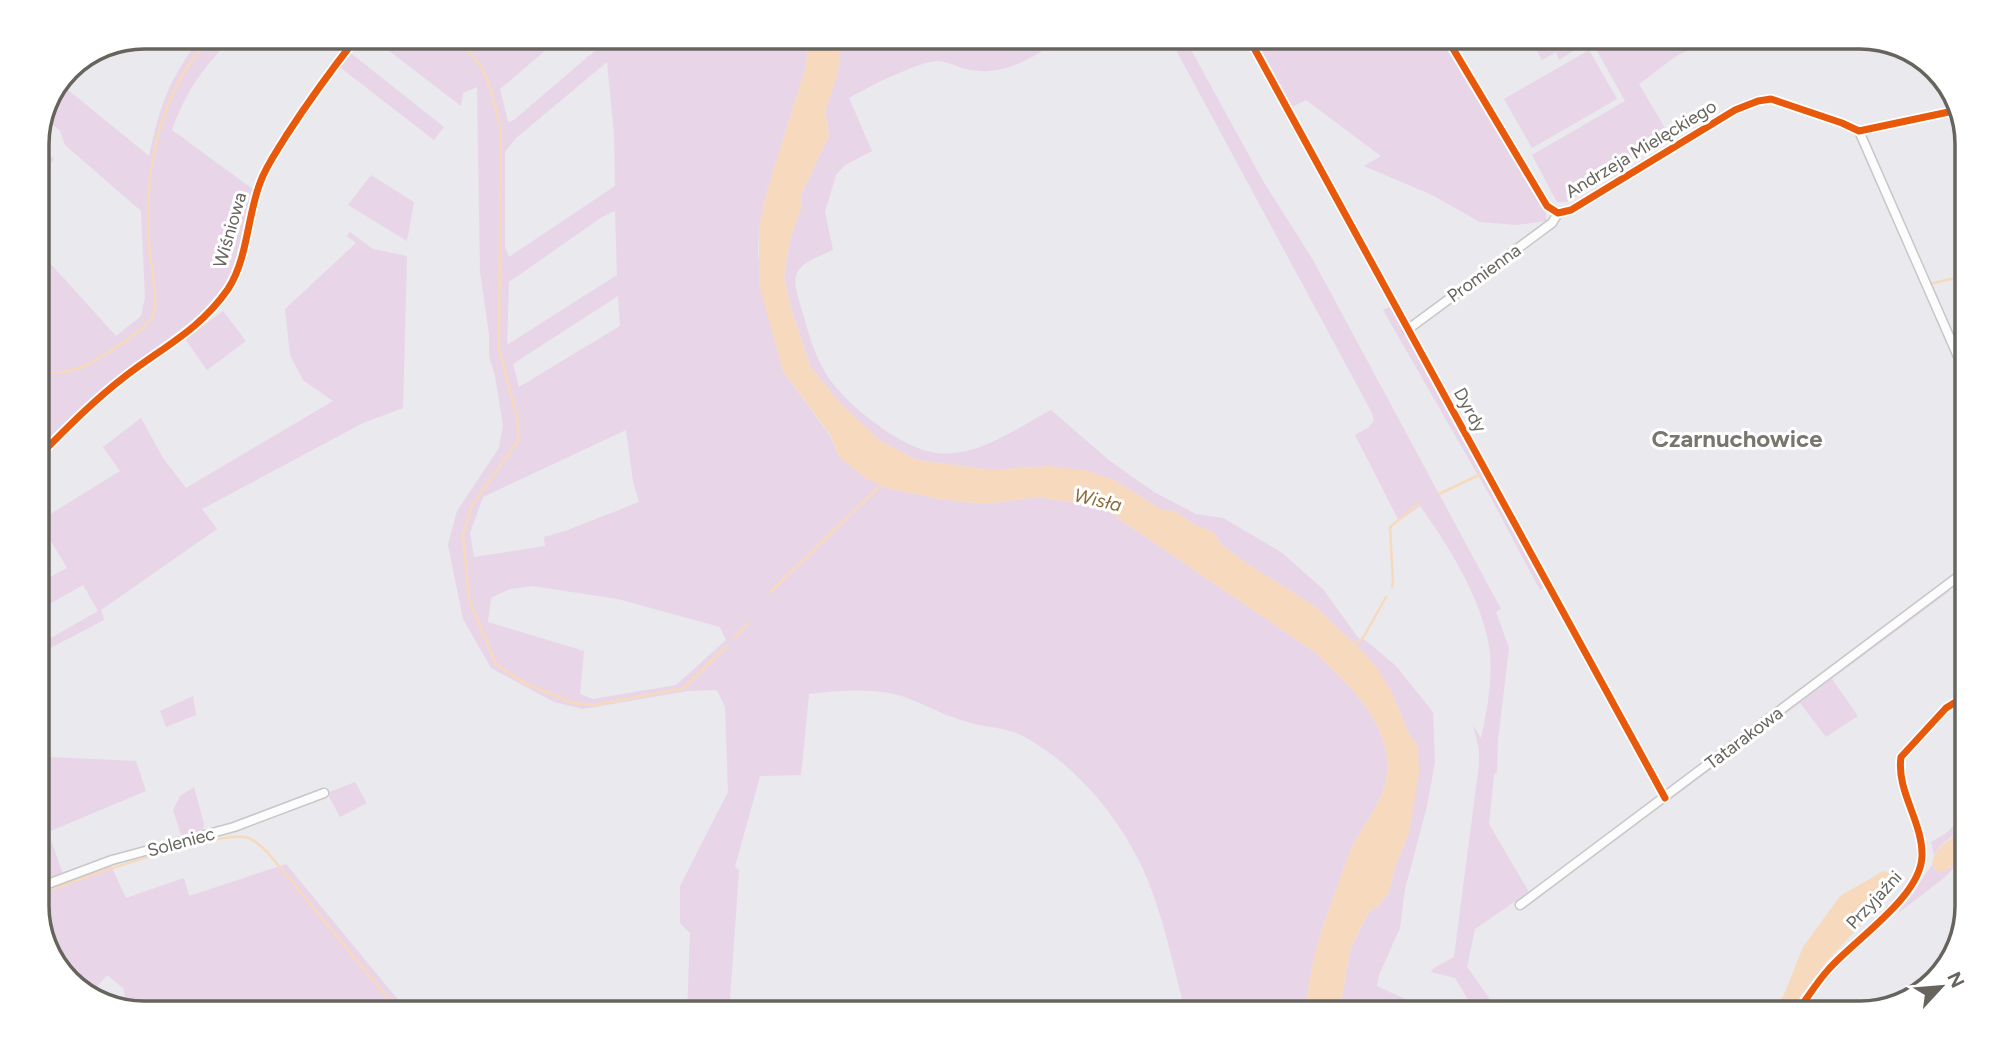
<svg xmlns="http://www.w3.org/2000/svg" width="2004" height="1050" font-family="Figtree,sans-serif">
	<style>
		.green { fill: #e8d5e8; fill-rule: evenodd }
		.water { fill: #f7dabe }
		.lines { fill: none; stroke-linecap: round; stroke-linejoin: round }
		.stream { stroke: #f7dabe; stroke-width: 2.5 }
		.minor-casing { stroke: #c8c7c8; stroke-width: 11 }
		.minor { stroke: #fcfcfc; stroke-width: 8 }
		.cycleway-casing { stroke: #fff; stroke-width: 11 }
		.cycleway { stroke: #e8590c; stroke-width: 7 }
		.labels { text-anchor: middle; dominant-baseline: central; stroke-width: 6; stroke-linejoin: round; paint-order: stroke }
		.street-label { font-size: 18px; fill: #67645e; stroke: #fff }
		.water-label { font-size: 19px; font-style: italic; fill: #8d6b3a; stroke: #fff }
		.district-label { font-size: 24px; font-weight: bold; fill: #79756f; stroke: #fff }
		.rim { fill: none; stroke: #67645e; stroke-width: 3.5 }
	</style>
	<rect width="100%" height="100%" fill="#e9e9ee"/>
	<path class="green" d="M201 37H233C204 66 186 91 172 130L254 190 235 271 216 301 188 330 104 388 41 451 43 391 37 388V272L49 262 116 336 141 316 145 297 141 211 65 145 60 131 46 118 62 85 149 156C160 105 169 79 201 37Z
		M371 37H561L500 89 508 122 514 120 605 42 604 37H808L806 66 767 191 759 227 758 254 766 308 783 371 831 437 839 457 887 488 939 499 985 504 1038 497 1076 503 1109 512 1316 653C1352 687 1401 734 1384 788 1377 809 1363 826 1353 845 1346 859 1342 875 1336 890 1321 931 1308 969 1306 1013H1174L1182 999C1171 955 1161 908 1142 867 1117 814 1073 762 1021 735 1004 727 982 727 964 721 940 714 918 700 894 694 867 688 837 691 809 694L801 775 760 776 735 867 739 870 729 1013H687L690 933 680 923V886L728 792 725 707 717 690 688 691 583 709 554 702 491 668 463 619 448 545 457 511 499 448 503 425 495 376 489 356V334L480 272 477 87 463 93 461 106ZM607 62 614 133 615 186 509 257 505 247V152L516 138ZM615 211 617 275 507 345 509 282 602 217ZM618 296 620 326 519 387 513 364ZM626 430 633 481 639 502 565 531 544 537 545 546 474 557 470 533 483 497ZM532 586 618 599 720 627 726 640 676 685 593 699 580 694 584 651 488 622 491 598 510 589Z
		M841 37H1061C1036 57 1005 76 971 70 961 69 950 62 940 61 922 59 866 88 849 98L872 151 845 165 836 175 825 212 833 250C823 255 801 262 797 273 792 285 800 302 803 314 809 335 815 356 826 374 845 404 901 449 937 453 977 458 1017 428 1051 410L1110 461 1154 492 1196 514 1223 518 1281 552 1323 589 1359 639 1365 640 1396 666 1433 712 1435 762 1427 806 1405 889 1400 928 1379 975 1377 986 1435 1013H1339L1351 947 1368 913 1379 905 1389 892 1395 867 1409 833 1418 747 1409 734 1392 693 1363 652 1313 605 1246 563 1222 545 1213 532 1193 524 1175 511 1162 510 1114 480 1047 466 992 470 917 460 879 440 864 427 839 402 810 366 791 309 784 277 790 239 802 205 800 197 829 135 825 112 838 73Z
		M1169 37H1184L1263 181 1313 260 1501 609 1496 612 1509 648 1498 740 1497 772 1494 775 1489 824 1529 892 1475 929 1467 967 1500 1013H1476L1455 978 1431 972 1434 968 1454 957 1479 764V750L1473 725 1481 738C1488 707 1495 668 1487 636 1476 589 1447 544 1420 506L1399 521 1355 435 1369 427 1374 420 1372 413Z
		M1251 37H1441L1545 208 1547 221 1516 225 1480 222 1432 195 1364 166 1381 156 1306 100 1290 108Z
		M1530 37H1720L1676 56 1639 84 1673 142 1639 152 1617 164 1605 178 1567 202H1557L1532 155 1625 101 1591 40 1559 60 1556 52 1542 60Z
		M1589 50 1617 99 1532 148 1504 99Z
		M348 51 444 127 434 140 337 65Z
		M37 143 54 159 43 174 37 169Z
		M371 175 414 202 407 241 348 205Z
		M350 232 373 249 407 256 403 408 363 423 202 509 217 529 101 610 104 620 37 655V646L98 611 83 585 37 611V584L67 568 48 536 37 542V529L42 526 39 521 120 471 103 447 141 418 163 458 186 488 333 401 303 380 290 355 285 309 356 243 347 236Z
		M1391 306 1545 587 1540 590 1491 498 1383 310Z
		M223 311 246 341 207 370 185 339Z
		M1940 585 1915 606 1669 792 1664 791Z
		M1944 591H1950L1832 679 1858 716 1826 737 1800 703 1670 800 1669 798Z
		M193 696 196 715 166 727 160 711Z
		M50 757 136 761 146 791 48 832 63 874H83L111 866 126 898 184 878 189 896 286 864 409 1013H166L165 1011 144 1013 121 1008 126 1001 123 988 107 975 89 996 55 965 37 913V772Z
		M355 782 367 803 340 817 327 793Z
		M194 787 204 824 202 832 182 838 173 810 180 796Z
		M1967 813V825L1941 845 1934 855 1931 842 1945 834Z
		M1967 849V853L1945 877 1897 914 1932 865 1937 871 1950 868Z"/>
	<path class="water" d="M808 37H841L838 73 825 112 829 135 800 197 802 205 790 239 784 277 791 309 810 366 839 402 879 440 917 460 992 470 1047 466 1084 470 1114 480 1162 510 1175 511 1193 524 1213 532 1222 545 1246 563 1313 605 1363 652 1379 671 1392 693 1409 734 1418 747 1419 772 1409 833 1395 867 1389 892 1379 905 1368 913 1351 947 1339 1013H1306C1308 969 1321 931 1336 890 1342 875 1346 859 1353 845 1363 826 1377 809 1384 788 1401 734 1352 687 1316 653L1109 512 1076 503 1038 497 985 504 939 499 887 488 867 479 839 457 831 436 783 371 759 285V227L767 191 806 66Z
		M1967 825V849C1959 858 1951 873 1937 871L1932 865C1935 843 1954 840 1967 825Z
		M1883 871C1892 873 1895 879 1897 887L1827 961 1788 1013H1766L1783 997 1803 947 1840 896Z
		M1646 1006 1674 1007 1689 1013H1621Z"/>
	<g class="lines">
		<path class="stream" d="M442 37C450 41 459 44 466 50 488 65 495 106 501 130L499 349 518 421V441L472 505 463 535 469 600 496 664 524 683 573 703 594 705 684 688 727 646
			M1930 284 1967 275
			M37 372C51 373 66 374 79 368 95 362 147 330 153 315 159 300 151 264 149 246 144 174 158 90 212 37
			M1439 494 1481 474
			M1392 587 1393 582 1390 527 1419 503
			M770 592 881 485
			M734 639 748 623
			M1353 646 1363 638 1386 597
			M37 895C69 882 222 828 248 838 257 841 263 848 269 854L400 1013
			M1350 1013 1391 1005 1412 1013"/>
		<g class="minor-casing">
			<path id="minor" d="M1248 37 1665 798
				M1446 37 1547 206 1558 213 1571 210 1735 110 1758 101 1771 99 1842 123 1859 131 1967 377
				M1859 131 1958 110
				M1407 330 1552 223 1558 213
				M37 458C65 430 92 402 123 378 161 348 199 331 228 289 248 258 247 217 260 183 266 166 277 151 286 136 308 102 332 69 357 37
				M37 888 112 860 234 827 324 793
				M1520 905 1967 570
				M1796 1013C1807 999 1816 983 1828 970 1854 940 1921 897 1922 856 1923 822 1896 791 1901 757L1946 708 1967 695"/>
		</g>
		<use href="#minor" class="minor"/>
		<g class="cycleway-casing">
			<path id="cycleway" d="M1248 37 1665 798
				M1446 37 1547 206 1558 213 1571 210 1735 110 1758 101 1771 99 1842 123 1859 131 1958 110
				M37 458C65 430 92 402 123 378 161 348 199 331 228 289 248 258 247 217 260 183 266 166 277 151 286 136 308 102 332 69 357 37
				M1796 1013C1807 999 1816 983 1828 970 1854 940 1921 897 1922 856 1923 822 1896 791 1901 757L1946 708 1967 695"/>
		</g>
		<use href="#cycleway" class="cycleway"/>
	</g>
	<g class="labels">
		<g class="street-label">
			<text transform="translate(1641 149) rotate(-31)">Andrzeja Mielęckiego</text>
			<text transform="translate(230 230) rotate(-74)">Wiśniowa</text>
			<text transform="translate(1484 273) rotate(-36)">Promienna</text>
			<text transform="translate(1470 410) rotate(61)">Dyrdy</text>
			<text transform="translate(1744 738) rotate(-37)">Tatarakowa</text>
			<text transform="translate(181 842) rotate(-15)">Soleniec</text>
			<text transform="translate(1874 900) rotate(-47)">Przyjaźni</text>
		</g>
		<g class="water-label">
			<text transform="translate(1098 500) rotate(13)">Wisła</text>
		</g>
		<g class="district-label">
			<text x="1737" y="438">Czarnuchowice</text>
		</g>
	</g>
	<path d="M0 0H2004V1050H0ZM144 49H1860A95 95 0 0 1 1955 144V906A95 95 0 0 1 1860 1001H144A95 95 0 0 1 49 906V144A95 95 0 0 1 144 49Z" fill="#fff" fill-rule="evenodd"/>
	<path class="rim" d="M144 49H1860A95 95 0 0 1 1955 144V906A95 95 0 0 1 1860 1001H144A95 95 0 0 1 49 906V144A95 95 0 0 1 144 49Z"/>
	<g transform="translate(1941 987) rotate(64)" stroke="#ffffff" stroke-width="5" paint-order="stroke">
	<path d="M0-5L12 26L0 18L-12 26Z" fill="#67645e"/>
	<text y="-10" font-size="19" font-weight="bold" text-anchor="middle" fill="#67645e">N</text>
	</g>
</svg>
